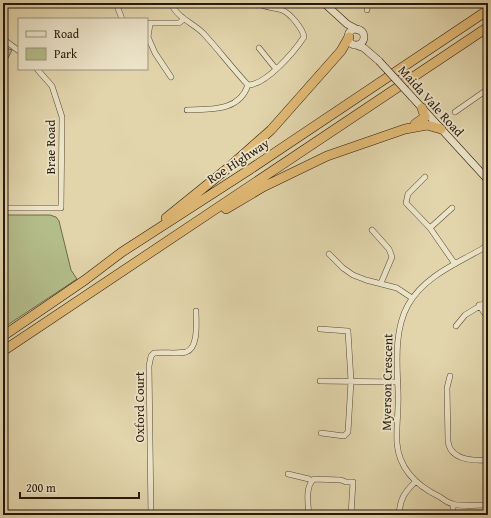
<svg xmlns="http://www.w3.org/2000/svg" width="491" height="518" font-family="'Gentium Book Plus',serif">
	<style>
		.green { fill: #b3bd8a; stroke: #6e6a4a }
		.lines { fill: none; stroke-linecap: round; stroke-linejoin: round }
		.minor-casing { stroke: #564733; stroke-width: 6 }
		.secondary-casing { stroke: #28180b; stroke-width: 8 }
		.motorway-casing { stroke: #28180b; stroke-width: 10 }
		.minor { stroke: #ece4c9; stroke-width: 5 }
		.secondary { stroke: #ece4c9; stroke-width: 7 }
		.motorway { stroke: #e1ba76; stroke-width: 9 }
		.secondary-bridge-casing { stroke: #28180b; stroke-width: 8; stroke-linecap: butt }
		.secondary-bridge { stroke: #ece4c9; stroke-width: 7 }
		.labels { text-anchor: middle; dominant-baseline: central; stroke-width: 3.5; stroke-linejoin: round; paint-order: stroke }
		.street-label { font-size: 13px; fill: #28180b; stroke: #ece4c9 }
	</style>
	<rect width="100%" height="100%" fill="#e2d5ac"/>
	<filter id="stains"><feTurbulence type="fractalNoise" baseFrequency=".005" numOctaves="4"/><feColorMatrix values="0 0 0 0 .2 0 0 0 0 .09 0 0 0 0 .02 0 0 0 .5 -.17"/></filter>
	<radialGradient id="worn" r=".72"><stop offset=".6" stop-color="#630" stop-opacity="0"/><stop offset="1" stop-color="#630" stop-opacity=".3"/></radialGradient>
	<path class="green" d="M3 47 12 50 3 68Z
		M3 215H50L56 217 59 221 71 270 77 279 3 328Z"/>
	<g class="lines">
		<g class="minor-casing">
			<path id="minor" d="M116 3 122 19
				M171 3C177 18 192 22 203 33 218 49 232 68 248 85 266 85 294 52 304 37 303 29 290 13 282 10 273 7 265 8 257 3
				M367 10 368 3
				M149 23H179L184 19
				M150 24 148 37 155 53 171 77
				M3 39 19 51
				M259 48 276 69
				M187 110C210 109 239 112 248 85
				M455 112 488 89
				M425 177 408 194 406 203 430 228 455 264
				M3 208H61L62 117 52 86 37 69
				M430 228 452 208
				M372 230 389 249 392 257 381 283
				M329 254 343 268 353 275 366 280 397 288 412 298
				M479 305 488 318
				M456 326 465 315 488 301
				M320 329 348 331 351 381 348 432 344 436 321 433
				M450 376 447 388 448 441C450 460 473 461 488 460
				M320 381 398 382
				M288 474 309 479 312 481
				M453 504V515
				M486 505C476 505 463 507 453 504 448 503 444 500 440 497 417 486 399 469 397 443 396 426 399 408 398 391 397 363 394 330 408 305 424 277 455 264 482 249L488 244
				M151 515 149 366 151 356 154 353C164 352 177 354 186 352 199 348 196 321 196 311
				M309 515C308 504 305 486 314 479L341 480 346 482H353L351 515
				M399 515C400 499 404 493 415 482"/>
		</g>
		<g class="secondary-casing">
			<path id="secondary" d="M324 3 347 24 358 30
				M348 37a8 8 0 1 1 16 0a8 8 0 1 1-16 0Z
				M356 45 364 48 379 61
				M412 97 488 180"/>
		</g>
		<g class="motorway-casing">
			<path id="motorway" d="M415 124 425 117 422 108
				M226 209 263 187 327 156 405 129 427 125 441 129
				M166 218 228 168 271 130 341 51 349 37
				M3 336 85 280 122 252 249 170 488 10
				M3 351 488 27"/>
		</g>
		<use href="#minor" class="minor"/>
		<use href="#secondary" class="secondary"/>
		<use href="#motorway" class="motorway"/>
		<g class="secondary-bridge-casing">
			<path id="secondary-bridge" d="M379 61 412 97"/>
		</g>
		<use href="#secondary-bridge" class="secondary-bridge"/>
	</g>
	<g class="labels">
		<g class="street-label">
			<text transform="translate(431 101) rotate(48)">Maida Vale Road</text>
			<text transform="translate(50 147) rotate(-90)">Brae Road</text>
			<text transform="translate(238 161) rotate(-33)">Roe Highway</text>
			<text transform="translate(387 382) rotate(-89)">Myerson Crescent</text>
			<text transform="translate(139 407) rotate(-90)">Oxford Court</text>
		</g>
	</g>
	<rect width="491" height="518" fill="none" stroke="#e2d5ac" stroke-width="16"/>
	<rect x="4" y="4" width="483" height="510" fill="none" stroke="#28180b" stroke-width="2"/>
	<rect x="8" y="8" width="475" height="502" fill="none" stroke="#28180b"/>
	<rect x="18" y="18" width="130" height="52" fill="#ece4c9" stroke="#9e927d"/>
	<rect x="26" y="31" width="20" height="6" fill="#ece4c9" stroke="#9e927d"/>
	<text x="54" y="38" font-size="12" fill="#28180b">Road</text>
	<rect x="26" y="48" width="20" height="12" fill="#b3bd8a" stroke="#9e927d"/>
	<text x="54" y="58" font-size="12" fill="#28180b">Park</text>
	<path d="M20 492v6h119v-6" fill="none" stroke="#28180b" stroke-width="2"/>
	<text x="26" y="492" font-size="12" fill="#28180b" stroke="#ece4c9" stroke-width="3" paint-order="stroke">200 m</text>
	<rect width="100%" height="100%" filter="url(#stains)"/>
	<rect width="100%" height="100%" fill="url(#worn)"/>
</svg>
